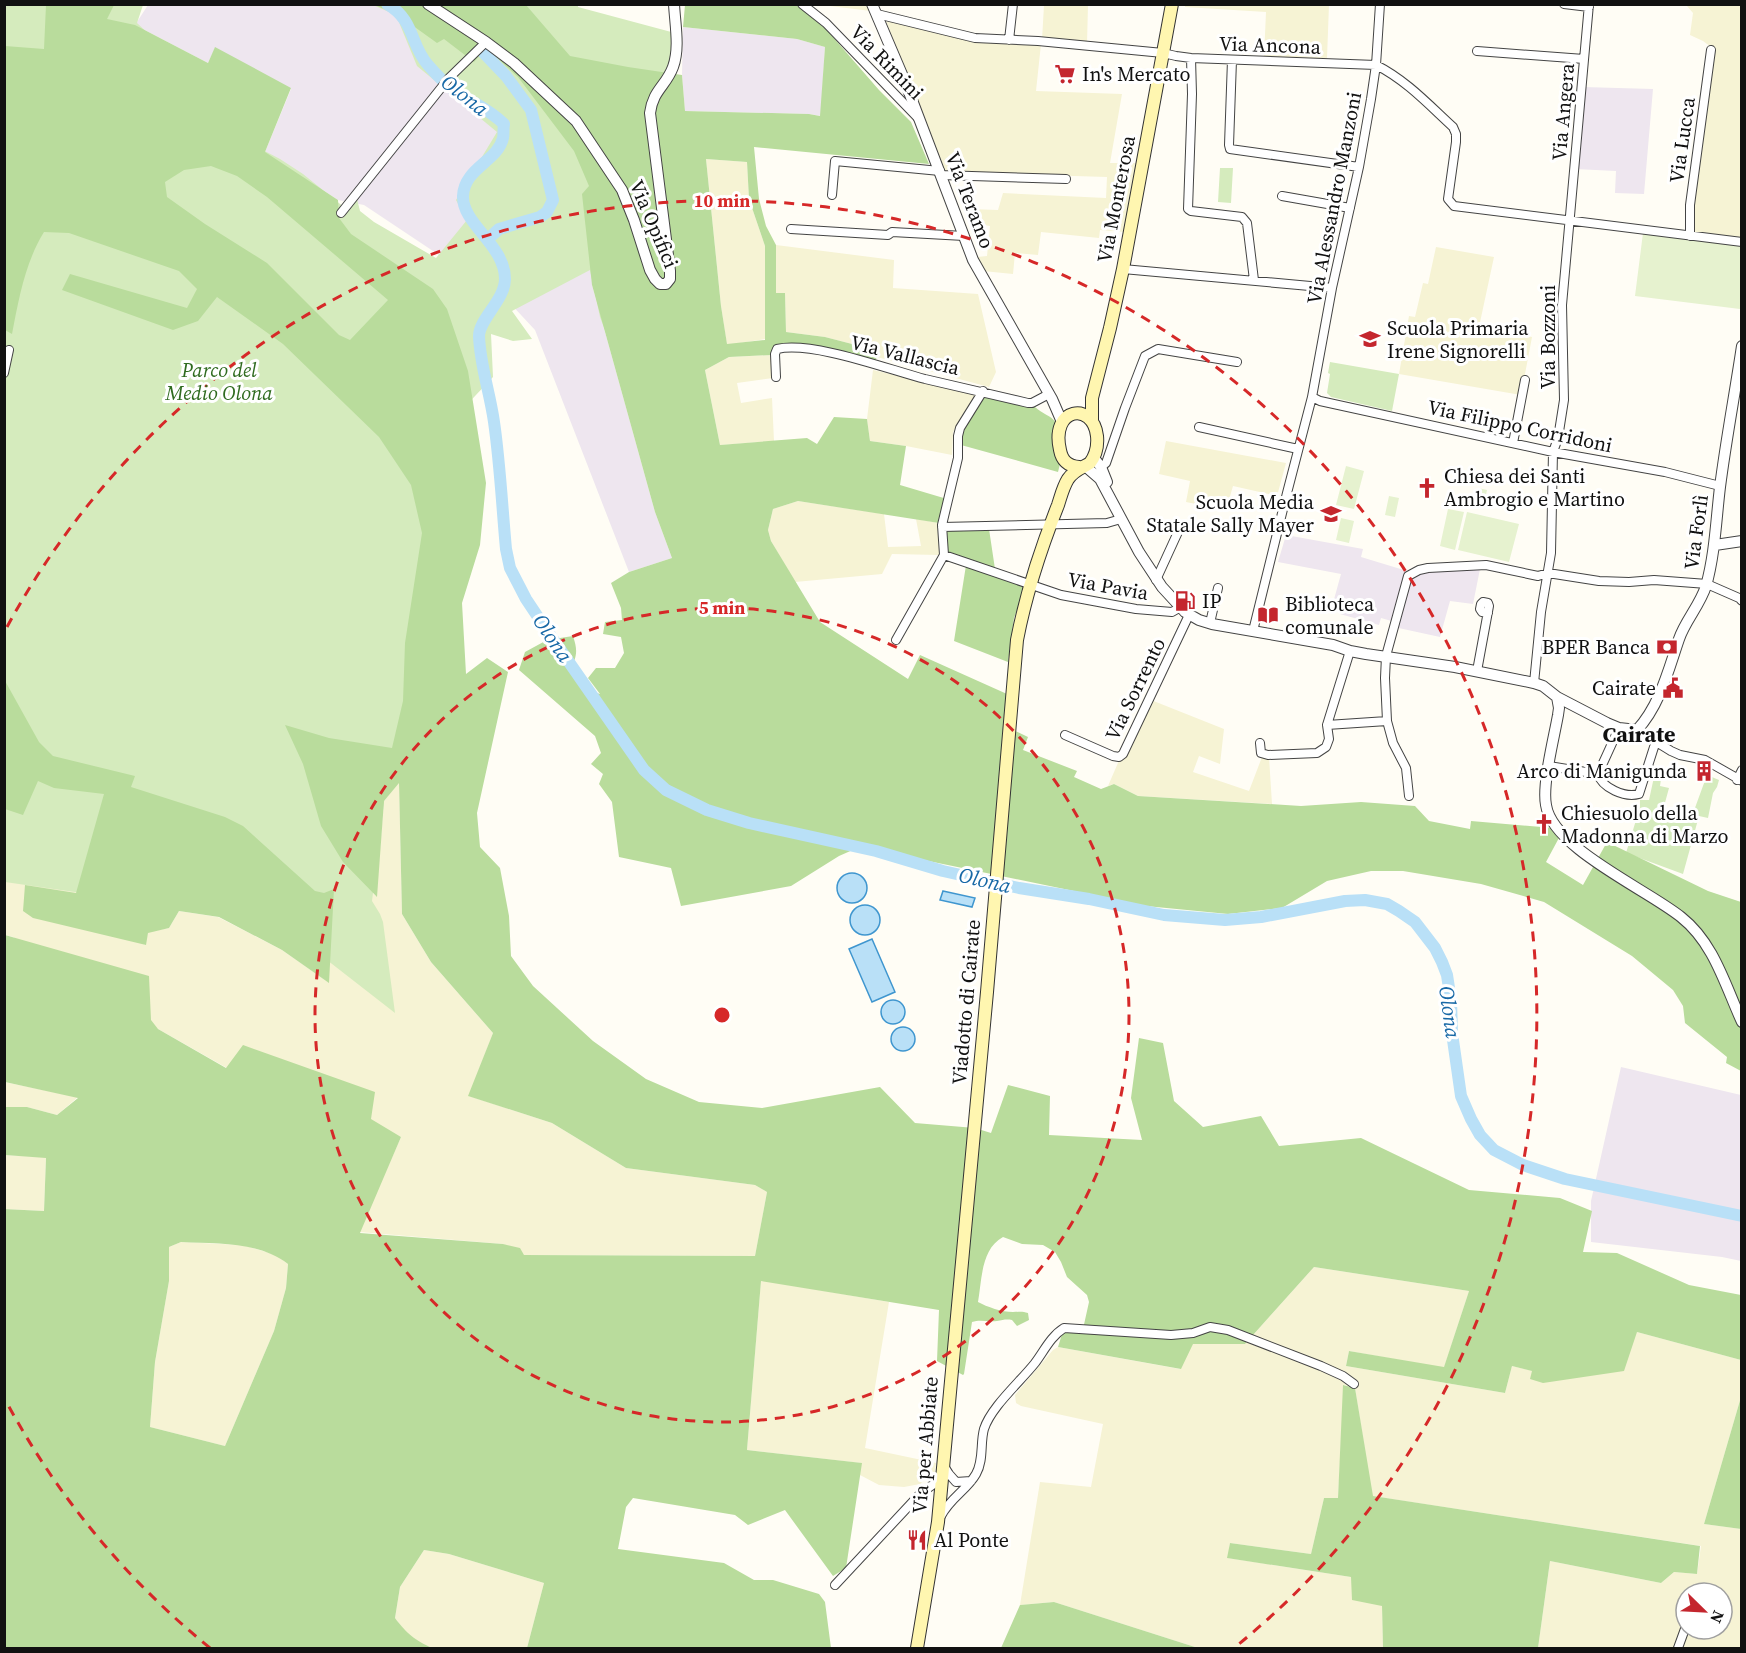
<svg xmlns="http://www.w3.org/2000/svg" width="1746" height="1653" font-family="'Source Serif 4',serif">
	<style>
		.industrial { fill: #eee6ef }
		.farmland { fill: #f6f3d4; fill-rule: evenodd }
		.green { fill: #d5ebbd }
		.forest { fill: #b9dc9c; fill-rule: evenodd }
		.pitch { fill: #e6f2cf }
		.water { fill: #b9e0f7; stroke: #3f96cf; stroke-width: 1.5 }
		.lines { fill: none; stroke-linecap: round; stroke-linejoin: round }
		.river { stroke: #b9e0f7; stroke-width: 12 }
		.minor-casing { stroke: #444; stroke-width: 10 }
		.tertiary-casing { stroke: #444; stroke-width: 12 }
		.secondary-casing { stroke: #333; stroke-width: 14 }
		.minor { stroke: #fff; stroke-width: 8 }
		.tertiary { stroke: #fff; stroke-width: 10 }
		.secondary { stroke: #fff6b0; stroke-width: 12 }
		.ring { fill: none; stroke: #d62828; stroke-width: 3; stroke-dasharray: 10 8 }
		.labels { text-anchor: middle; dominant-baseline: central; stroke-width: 6; stroke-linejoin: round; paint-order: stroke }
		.street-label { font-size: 20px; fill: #111; stroke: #fff }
		.poi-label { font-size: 20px; fill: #111; stroke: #fff; text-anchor: start }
		.park-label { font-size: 20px; font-style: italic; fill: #2f6b1f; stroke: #fff }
		.water-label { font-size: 21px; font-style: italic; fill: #1768a6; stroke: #fff }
		.quarter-label { font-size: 22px; font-weight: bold; fill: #111; stroke: #fff }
		.centre { fill: #d62828; stroke: #fff; stroke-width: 3 }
		.ring-label { font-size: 18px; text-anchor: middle; font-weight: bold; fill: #d62828; stroke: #fff; stroke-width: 6; stroke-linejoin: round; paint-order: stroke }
	</style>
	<rect width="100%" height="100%" fill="#fffdf5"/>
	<path class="industrial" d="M274 4 375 5 398 15 589 186 592 285 655 512 672 558 629 572 535 330 508 301 364 205 338 200 265 152 291 89 215 48 208 63 135 25 148 5Z
		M683 27 797 39 825 47 821 116 809 114 685 111 682 75Z
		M1583 87 1653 89 1644 194 1615 193 1616 171 1575 169Z
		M1286 535 1363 549 1361 557 1417 574 1440 571 1480 569 1473 604 1450 601 1440 637 1394 627 1395 622 1381 618 1379 625 1340 614 1343 604 1333 603 1341 574 1278 562Z
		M1621 1067 1741 1095V1261L1722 1257 1591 1242V1201Z"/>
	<path class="farmland" d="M822 4 868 5 871 11 822 5Z
		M1185 4 1329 5 1327 58 1264 57 1266 12 1185 7Z
		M1044 5H1088L1087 44 1042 40Z
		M1681 5H1741V237L1697 234 1694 232 1693 219 1711 47 1703 41 1690 35 1693 13 1687 6Z
		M886 21 1041 44 1036 91 1122 94 1110 163H1136L1124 232 1100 230 1099 238 1041 232 1038 255 1015 253 1013 274 983 271 977 257 987 256 990 226 968 222 970 209 998 210 1003 193 1106 198 1107 177 944 172Z
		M706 159 747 162 749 199 765 246V339L727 345 721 306Z
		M776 245 894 260 893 288 978 294 996 372 989 387 877 357 852 344 825 337 786 332 785 294 776 293Z
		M1436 247 1494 257 1479 327 1532 337 1521 395 1399 374 1409 316 1415 317 1423 283 1428 284Z
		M4 330 343 862 376 896 384 801 399 782 402 914 431 962 493 1033 469 1096 552 1123 626 1168 755 1185 767 1192 755 1256 524 1255 503 1244 359 1232 401 1137 227 1068 158 1029 13 937 5 935V809L105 793 76 893 145 945 148 932 169 928 179 911 218 917 282 950 328 982Z
		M772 355 773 378 737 383 741 403 772 398 774 441 720 445 705 370 729 357Z
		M873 370 978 394 953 432 952 455 906 446 870 441 867 419Z
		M1166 441 1286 463 1277 496 1233 486 1226 510 1186 502 1190 481 1159 474Z
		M798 501 884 514 888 547 921 546 916 519 939 523V555L892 554 882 574 795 582 771 541 768 530 773 509Z
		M1146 698 1224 729 1220 764 1199 756 1193 772 1249 791 1262 757H1269L1272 804 1138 796 1114 784 1108 786Z
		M4 1082 78 1097 57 1115 27 1107H5Z
		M4 1155 46 1157 44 1211 5 1209Z
		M181 1242 243 1245 276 1255 288 1264 286 1288 274 1331 225 1446 150 1427 155 1362 169 1281V1247Z
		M1314 1267 1469 1291 1444 1368 1349 1351 1346 1366 1505 1393 1512 1366 1533 1371 1637 1332 1741 1360V1397L1704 1524 1741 1529V1648H1538L1550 1561 1661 1583 1674 1572 1697 1574 1701 1546 1372 1496 1355 1388 1344 1385 1338 1499 1324 1498 1311 1554 1230 1543 1228 1558 1351 1577 1382 1606 1383 1648H1198L1054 1602 1020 1605 1040 1482 1091 1487 1103 1424 1021 1406 1016 1403 1015 1395 1053 1350 1058 1347 1180 1369 1192 1344H1245ZM1686 1593H1722V1629H1686Z
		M761 1280 889 1302 865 1448 936 1463 935 1472 920 1484 904 1487 879 1485 860 1475 861 1463 747 1450Z
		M424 1550 449 1554 544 1583 527 1648H432L418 1642 405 1631 395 1618 400 1587Z"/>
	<path class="green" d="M5 5H143L137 23 153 38 251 144 280 159 303 174 345 208 356 195 360 211 374 222 436 258 467 220 456 200 497 132 417 66 396 15 373 5H578V7L675 33 610 344 600 317 590 270 512 311 532 339 513 341 491 334 493 377 423 451 430 467 412 676 386 786 372 901 380 914 383 922 395 1013 300 939 304 925 5 882Z
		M1220 168H1233L1231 203 1218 202Z
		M1330 362 1399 374 1392 411 1331 397 1327 393 1330 374 1328 373Z
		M1707 775 1719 780 1717 787 1713 793 1708 818 1699 816 1683 874 1626 853 1640 807V800H1649L1654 777 1661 779 1660 786 1669 788 1663 810 1689 817 1692 816Z"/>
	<path class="forest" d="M795 4 826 29 879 90 911 122 929 164 754 147 759 199 766 226 776 245V293H785L786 332 825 337 852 344 877 357 874 363 788 345 772 355 729 357 705 370 720 445 807 438 817 444 834 417 867 419 870 441 906 446 900 485 947 499 939 523 798 501 773 509 768 530 771 541 820 622 908 679 920 655 1007 694 1005 726 1028 737 1023 750 1077 771 1074 777 1101 789 1114 784 1138 796 1301 806 1361 802 1415 806 1429 821 1470 829 1471 821 1553 828 1560 836 1546 862 1583 885 1607 842 1708 891 1741 902V1071L1726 1063 1727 1057 1685 1023 1683 1006 1673 990 1632 956 1544 902 1481 884 1403 871H1371L1327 881 1282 908 1228 914 1146 906 909 857 864 845 839 856 791 886 681 906 671 868 619 857 612 802 599 784 603 774 591 764 601 753 595 736 519 670 525 652 547 640 573 636C578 651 577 656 570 670L581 688 600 694 588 678 596 668H615L624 653 621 637 603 634 605 622 622 620 621 608 611 583 629 572 672 558 655 512 592 285 582 194 589 186 574 151 518 77 486 48 474 62 444 39 437 43 398 15 375 5H526L570 56 628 67 682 75 685 111 809 114 820 116 825 47 797 39 683 27 685 5ZM706 159 747 162 749 199 765 246V340L727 344 721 306Z
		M46 5H114L107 19 135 25 208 63 215 47 291 88 265 152 338 200 339 218 351 234 433 289 447 309 468 371 486 483 480 545 462 603 466 674 487 658 508 672 477 813 480 847 500 868 509 916 511 956 533 986 593 1041 646 1079 699 1102 762 1108 880 1087 915 1123 975 1128 991 1133 1008 1085 1050 1096 1049 1135 1142 1140 1131 1098 1139 1038 1163 1043 1174 1101 1203 1127 1261 1116 1279 1146 1361 1138 1469 1190 1560 1198 1592 1211 1583 1252 1617 1253 1689 1285 1741 1295V1360L1637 1332 1624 1371 1543 1383 1530 1379 1532 1371 1512 1366 1505 1393 1346 1366 1349 1351 1444 1367 1469 1291 1314 1267 1245 1344H1193L1181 1369 1058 1347 1063 1331 1083 1329 1089 1302 1087 1295 1067 1277 1061 1262 1055 1252 1043 1245 1022 1244 1003 1237C981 1249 982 1279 978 1302 987 1307 1002 1312 1013 1312 1019 1312 1022 1311 1028 1313L1029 1320 1017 1326 1012 1320C1006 1319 1003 1320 997 1321 988 1322 980 1319 972 1322L964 1374 963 1375 937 1361 939 1310 761 1281 747 1450 862 1463 846 1568 833 1576 785 1510 748 1525 735 1515 633 1498 626 1507 618 1549 724 1563 754 1580H773L819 1594 825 1602 831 1648H527L544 1583 449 1554 424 1550 400 1587 395 1618C407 1634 415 1640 432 1648H5L4 1209 44 1211 46 1158 5 1155V1107H27L57 1115 78 1098 5 1082V935L149 976 151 1020 158 1029 226 1068 243 1045 375 1092 371 1119 401 1137 360 1233 503 1244 520 1248 524 1255 755 1256 767 1192 755 1185 626 1168 552 1123 468 1096 493 1033 431 962 402 914 399 783 384 801 377 897 343 862 321 826 303 764 285 725 329 738 392 748 403 701 405 643 422 533 411 485 379 437 283 344 217 297 198 321 173 330 62 290 70 274 187 308 197 289 179 271 69 233 44 232C25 263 19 298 12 334L5 330V46L44 49ZM211 166 237 176 267 197 388 300 350 340 339 335 267 263 205 224 167 197 165 182 184 170ZM181 1242C218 1244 257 1241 288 1264L286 1288 274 1331 225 1446 150 1427 155 1362 169 1281V1247Z
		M986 395 1035 407C1042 414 1051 415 1056 423 1053 437 1051 451 1060 464L1058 472 961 445 963 430 980 402Z
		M944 529H989L995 569 1028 580 1014 618 1008 662 954 641 967 559 946 553Z
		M4 679 39 742 53 756 135 776 131 787 225 817 243 826 315 891 324 893 334 889 329 983 282 950 219 917 179 911 169 928 148 933 146 945 33 918 23 911 25 885 76 893 104 794 54 788 38 781 23 815 5 809Z
		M1343 1385 1355 1388 1373 1496 1700 1546 1697 1574 1674 1572 1661 1583 1550 1561 1538 1648H1383L1382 1606 1352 1600 1351 1577 1227 1558 1230 1543 1311 1554 1324 1498H1338Z
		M1741 1397V1529L1704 1524Z
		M1054 1602 1198 1648H1001L1020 1605Z"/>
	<path class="pitch" d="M1643 233 1741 246 1740 309 1635 296Z
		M1346 466 1364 471 1354 509 1336 505Z
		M1478 488 1487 490 1483 508 1474 505Z
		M1389 496 1399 498 1395 517 1385 515Z
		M1448 509 1464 512 1455 550 1440 546Z
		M1467 512 1519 524 1509 562 1458 550Z
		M1341 518 1354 521 1349 543 1336 540Z"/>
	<path class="water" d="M837 888a15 15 0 1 1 30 0a15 15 0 1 1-30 0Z
		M943 891 975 898 972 907 940 900Z
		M850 920a15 15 0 1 1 30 0a15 15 0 1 1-30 0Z
		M872 939 895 992 872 1002 849 949Z
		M881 1012a12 12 0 1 1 24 0a12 12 0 1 1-24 0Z
		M891 1039a12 12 0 1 1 24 0a12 12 0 1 1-24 0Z"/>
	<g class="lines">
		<path class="river" d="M387 4C415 20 410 45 428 65 435 73 445 84 454 90 471 102 489 109 504 124 503 128 504 134 503 138 498 161 464 168 463 196 462 224 505 245 505 279 505 300 479 319 479 336 480 365 490 393 494 422 500 463 502 506 506 549L510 568 526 599 546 629 644 770 666 790 707 810 749 823 876 851 943 871 1019 888 1089 899 1164 915 1225 920 1261 917 1345 901 1365 900 1387 904 1399 911 1415 922 1435 948 1442 962 1447 975 1451 1001 1452 1033 1461 1096 1471 1119 1480 1135 1494 1150 1523 1165 1565 1179 1742 1216
			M482 51 506 76 531 110 553 200 547 212 540 217 499 229 488 239"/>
		<g class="minor-casing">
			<path id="minor" d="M802 4 826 23 918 118
				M1564 4 1589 7
				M877 14 975 38 1038 41 1163 53 1176 56 1191 58 1376 65C1406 80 1429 105 1453 127L1456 134V142L1448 199 1454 206 1742 242
				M1009 40 1013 4
				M1477 51 1584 59
				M1191 58 1192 94 1188 209 1191 211 1242 217 1247 223 1254 280
				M1232 60 1229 145 1230 149 1359 167
				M941 175 1066 179
				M832 195 835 161 940 171
				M1282 196 1350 208
				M341 213 449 78 486 42
				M791 229 888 235 892 232 964 236
				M1690 236V205L1711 50
				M1123 269 1332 288
				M4 373 9 350
				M776 377 775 354 777 349C813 341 887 369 925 379 959 387 993 395 1028 403H1032L1049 394
				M1312 397 1320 401 1553 452 1665 472 1720 486
				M1199 427 1298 449
				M1513 443 1525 380
				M1101 467 1106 463 1125 408 1145 356 1158 349 1237 362
				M942 527 1107 523 1121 519
				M944 555 1061 595 1136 609 1172 612 1179 608
				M1156 580 1178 532
				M1210 623 1218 588
				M1253 631 1287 493 1312 397 1332 288 1359 167 1371 99 1376 65 1380 4
				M896 640 944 555 942 525 958 458V436L960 428 983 391
				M1350 651 1327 725 1387 721
				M1477 671 1489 606 1488 603 1483 602 1481 604 1480 609 1482 612 1488 613
				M1534 683 1541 612 1551 553 1553 452 1558 438 1564 400 1562 305 1589 4
				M1637 730 1671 751 1680 755 1705 760 1742 781
				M1065 735 1113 756 1119 757 1123 754 1189 615
				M1260 743 1261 753 1268 755 1317 753 1326 747 1329 739 1327 725
				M1549 766 1598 774
				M1598 774C1602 788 1625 798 1639 794L1654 747 1657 742
				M1598 774 1619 728
				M1737 780 1742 770
				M1409 796 1406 768 1393 743 1387 721 1385 678 1386 656 1408 576 1419 570 1428 568 1486 565 1538 576 1548 573 1599 581 1629 582 1654 580 1707 584 1739 598 1742 601
				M944 1466 949 1474 956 1482 971 1481
				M941 1516C950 1498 967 1490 976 1474 984 1460 980 1443 984 1429 991 1407 1020 1382 1035 1363 1044 1351 1051 1336 1064 1328L1171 1335 1193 1333 1210 1327 1228 1330 1321 1366 1343 1376 1354 1384
				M835 1585 920 1494 938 1481H942
				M1678 1648 1686 1626"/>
		</g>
		<g class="tertiary-casing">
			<path id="tertiary" d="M428 4 486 42 514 63 576 121 622 190 634 220 650 270 655 279 660 284H666L670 279V271L650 113C653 90 666 86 673 67 680 48 675 24 674 4
				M872 4 904 79 973 260 1052 399 1062 422
				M1094 458 1101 467 1107 482
				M1085 466 1100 479 1139 552 1162 587 1185 612 1199 620 1212 624 1333 645 1350 651 1366 654 1455 667 1534 683 1543 686 1557 697 1607 723 1619 728 1637 730C1660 705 1668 671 1679 639 1685 621 1700 605 1706 586 1715 554 1716 520 1720 487 1726 440 1735 393 1742 346
				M1715 545 1742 541
				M1557 697 1559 708 1558 715C1554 738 1542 784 1546 805 1552 848 1648 890 1681 917 1714 943 1725 985 1742 1022"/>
		</g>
		<g class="secondary-casing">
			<path id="secondary" d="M1092 420V398L1110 328 1123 269 1172 4
				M917 1648 938 1522 987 992 1017 640C1026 593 1041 548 1058 505 1061 496 1063 487 1068 479 1074 470 1082 468 1090 463 1096 455 1098 446 1097 436 1093 401 1050 407 1060 450 1062 461 1068 466 1079 467"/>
		</g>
		<use href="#minor" class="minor"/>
		<use href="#tertiary" class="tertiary"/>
		<use href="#secondary" class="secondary"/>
	</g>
	<g class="ring">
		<circle cx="722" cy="1015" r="407"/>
		<path d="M210 1648A814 814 0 0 1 7 1403M7 627A814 814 0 1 1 1234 1648"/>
	</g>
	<defs>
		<g id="supermarket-bare" transform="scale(1.62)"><path d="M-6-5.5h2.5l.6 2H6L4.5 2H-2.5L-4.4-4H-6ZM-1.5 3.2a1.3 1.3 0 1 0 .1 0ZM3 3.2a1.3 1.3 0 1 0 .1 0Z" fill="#c4262e" stroke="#fff" stroke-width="2.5" paint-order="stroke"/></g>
		<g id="school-bare" transform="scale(1.62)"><path d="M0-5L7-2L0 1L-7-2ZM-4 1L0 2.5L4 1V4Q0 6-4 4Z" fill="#c4262e" stroke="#fff" stroke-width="2.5" paint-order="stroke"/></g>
		<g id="church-bare" transform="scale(1.62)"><path d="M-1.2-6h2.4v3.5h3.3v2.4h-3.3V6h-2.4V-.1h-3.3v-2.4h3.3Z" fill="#c4262e" stroke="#fff" stroke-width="2.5" paint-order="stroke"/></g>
		<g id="fuel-bare" transform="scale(1.62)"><path d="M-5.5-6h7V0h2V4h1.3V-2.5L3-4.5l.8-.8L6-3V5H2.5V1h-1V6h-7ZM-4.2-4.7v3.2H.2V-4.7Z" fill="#c4262e" stroke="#fff" stroke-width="2.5" paint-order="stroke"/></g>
		<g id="library-bare" transform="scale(1.62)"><path d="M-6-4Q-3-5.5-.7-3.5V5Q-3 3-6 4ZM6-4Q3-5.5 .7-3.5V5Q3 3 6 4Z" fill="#c4262e" stroke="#fff" stroke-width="2.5" paint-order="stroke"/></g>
		<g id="bank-bare" transform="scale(1.62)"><path d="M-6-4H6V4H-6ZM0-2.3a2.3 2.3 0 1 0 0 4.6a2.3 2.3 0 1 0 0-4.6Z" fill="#c4262e" stroke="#fff" stroke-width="2.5" paint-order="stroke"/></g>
		<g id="civic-bare" transform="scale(1.62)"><path d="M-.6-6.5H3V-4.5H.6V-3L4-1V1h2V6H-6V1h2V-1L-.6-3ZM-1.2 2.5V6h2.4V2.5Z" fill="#c4262e" stroke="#fff" stroke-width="2.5" paint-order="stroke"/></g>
		<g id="building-bare" transform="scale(1.62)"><path d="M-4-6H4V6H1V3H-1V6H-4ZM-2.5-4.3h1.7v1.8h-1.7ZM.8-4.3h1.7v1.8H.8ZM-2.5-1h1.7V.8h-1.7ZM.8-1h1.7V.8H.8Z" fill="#c4262e" stroke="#fff" stroke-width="2.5" paint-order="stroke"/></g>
		<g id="restaurant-bare" transform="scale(1.62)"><path d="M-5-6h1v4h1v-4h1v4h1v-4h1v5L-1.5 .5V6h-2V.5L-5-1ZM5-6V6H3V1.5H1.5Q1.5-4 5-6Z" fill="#c4262e" stroke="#fff" stroke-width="2.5" paint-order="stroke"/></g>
	</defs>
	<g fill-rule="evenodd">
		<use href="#supermarket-bare" x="1065" y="74"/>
		<use href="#school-bare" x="1370" y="339"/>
		<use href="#church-bare" x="1427" y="488"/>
		<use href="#school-bare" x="1331" y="514"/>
		<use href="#fuel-bare" x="1185" y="601"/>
		<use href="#library-bare" x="1268" y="615"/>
		<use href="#bank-bare" x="1667" y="647"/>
		<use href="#civic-bare" x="1673" y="688"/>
		<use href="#building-bare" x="1704" y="771"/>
		<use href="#church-bare" x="1544" y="824"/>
		<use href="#restaurant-bare" x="917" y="1540"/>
	</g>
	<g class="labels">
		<g class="street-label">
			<text transform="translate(1270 45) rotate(2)">Via Ancona</text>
			<text transform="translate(887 62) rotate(46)">Via Rimini</text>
			<text transform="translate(1563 112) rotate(-85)">Via Angera</text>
			<text transform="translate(1682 140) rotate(-82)">Via Lucca</text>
			<text transform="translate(1334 198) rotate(-79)">Via Alessandro Manzoni</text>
			<text transform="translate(1116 199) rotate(-79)">Via Monterosa</text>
			<text transform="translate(970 200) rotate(69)">Via Teramo</text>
			<text transform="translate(654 224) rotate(67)">Via Opifici</text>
			<text transform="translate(1548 337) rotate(-90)">Via Bozzoni</text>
			<text transform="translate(905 355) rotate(14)">Via Vallascia</text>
			<text transform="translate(1520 426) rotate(12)">Via Filippo Corridoni</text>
			<text transform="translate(1696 532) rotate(-82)">Via Forlì</text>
			<text transform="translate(1108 586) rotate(10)">Via Pavia</text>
			<text transform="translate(1135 689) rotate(-64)">Via Sorrento</text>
			<text transform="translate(966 1002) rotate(-85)">Viadotto di Cairate</text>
			<text transform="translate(925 1445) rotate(-85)">Via per Abbiate</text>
		</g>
		<g class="poi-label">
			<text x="1082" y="74">In's Mercato</text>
			<text x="1387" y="328">Scuola Primaria<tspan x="1387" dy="23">Irene Signorelli</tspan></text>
			<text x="1444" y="476">Chiesa dei Santi<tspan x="1444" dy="23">Ambrogio e Martino</tspan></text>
			<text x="1314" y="502" text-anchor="end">Scuola Media<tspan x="1314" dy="23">Statale Sally Mayer</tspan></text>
			<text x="1202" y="601">IP</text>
			<text x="1285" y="604">Biblioteca<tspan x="1285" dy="23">comunale</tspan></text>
			<text x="1650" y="647" text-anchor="end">BPER Banca</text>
			<text x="1656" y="688" text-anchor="end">Cairate</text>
			<text x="1687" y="771" text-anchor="end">Arco di Manigunda</text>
			<text x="1561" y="813">Chiesuolo della<tspan x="1561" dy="23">Madonna di Marzo</tspan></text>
			<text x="934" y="1540">Al Ponte</text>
		</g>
		<g class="park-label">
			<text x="219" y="370">Parco del<tspan x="219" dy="23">Medio Olona</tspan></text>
		</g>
		<g class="water-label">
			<text transform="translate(465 95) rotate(38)">Olona</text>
			<text transform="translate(553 638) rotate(56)">Olona</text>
			<text transform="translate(985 880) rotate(13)">Olona</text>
			<text transform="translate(1450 1012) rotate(82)">Olona</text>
		</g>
		<g class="quarter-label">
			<text x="1639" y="734">Cairate</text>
		</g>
	</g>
	<circle cx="722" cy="1015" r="9" class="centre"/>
	<g class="ring-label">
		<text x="722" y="207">10 min</text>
		<text x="722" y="614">5 min</text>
	</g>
	<rect width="1746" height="1653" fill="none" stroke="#111111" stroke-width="12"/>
	<g transform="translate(1704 1611) rotate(114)"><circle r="28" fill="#ffffff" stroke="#a0a0a0" stroke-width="1.5"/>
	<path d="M0-4.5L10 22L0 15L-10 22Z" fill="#c4262e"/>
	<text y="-9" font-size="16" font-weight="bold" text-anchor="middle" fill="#111111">N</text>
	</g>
</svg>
